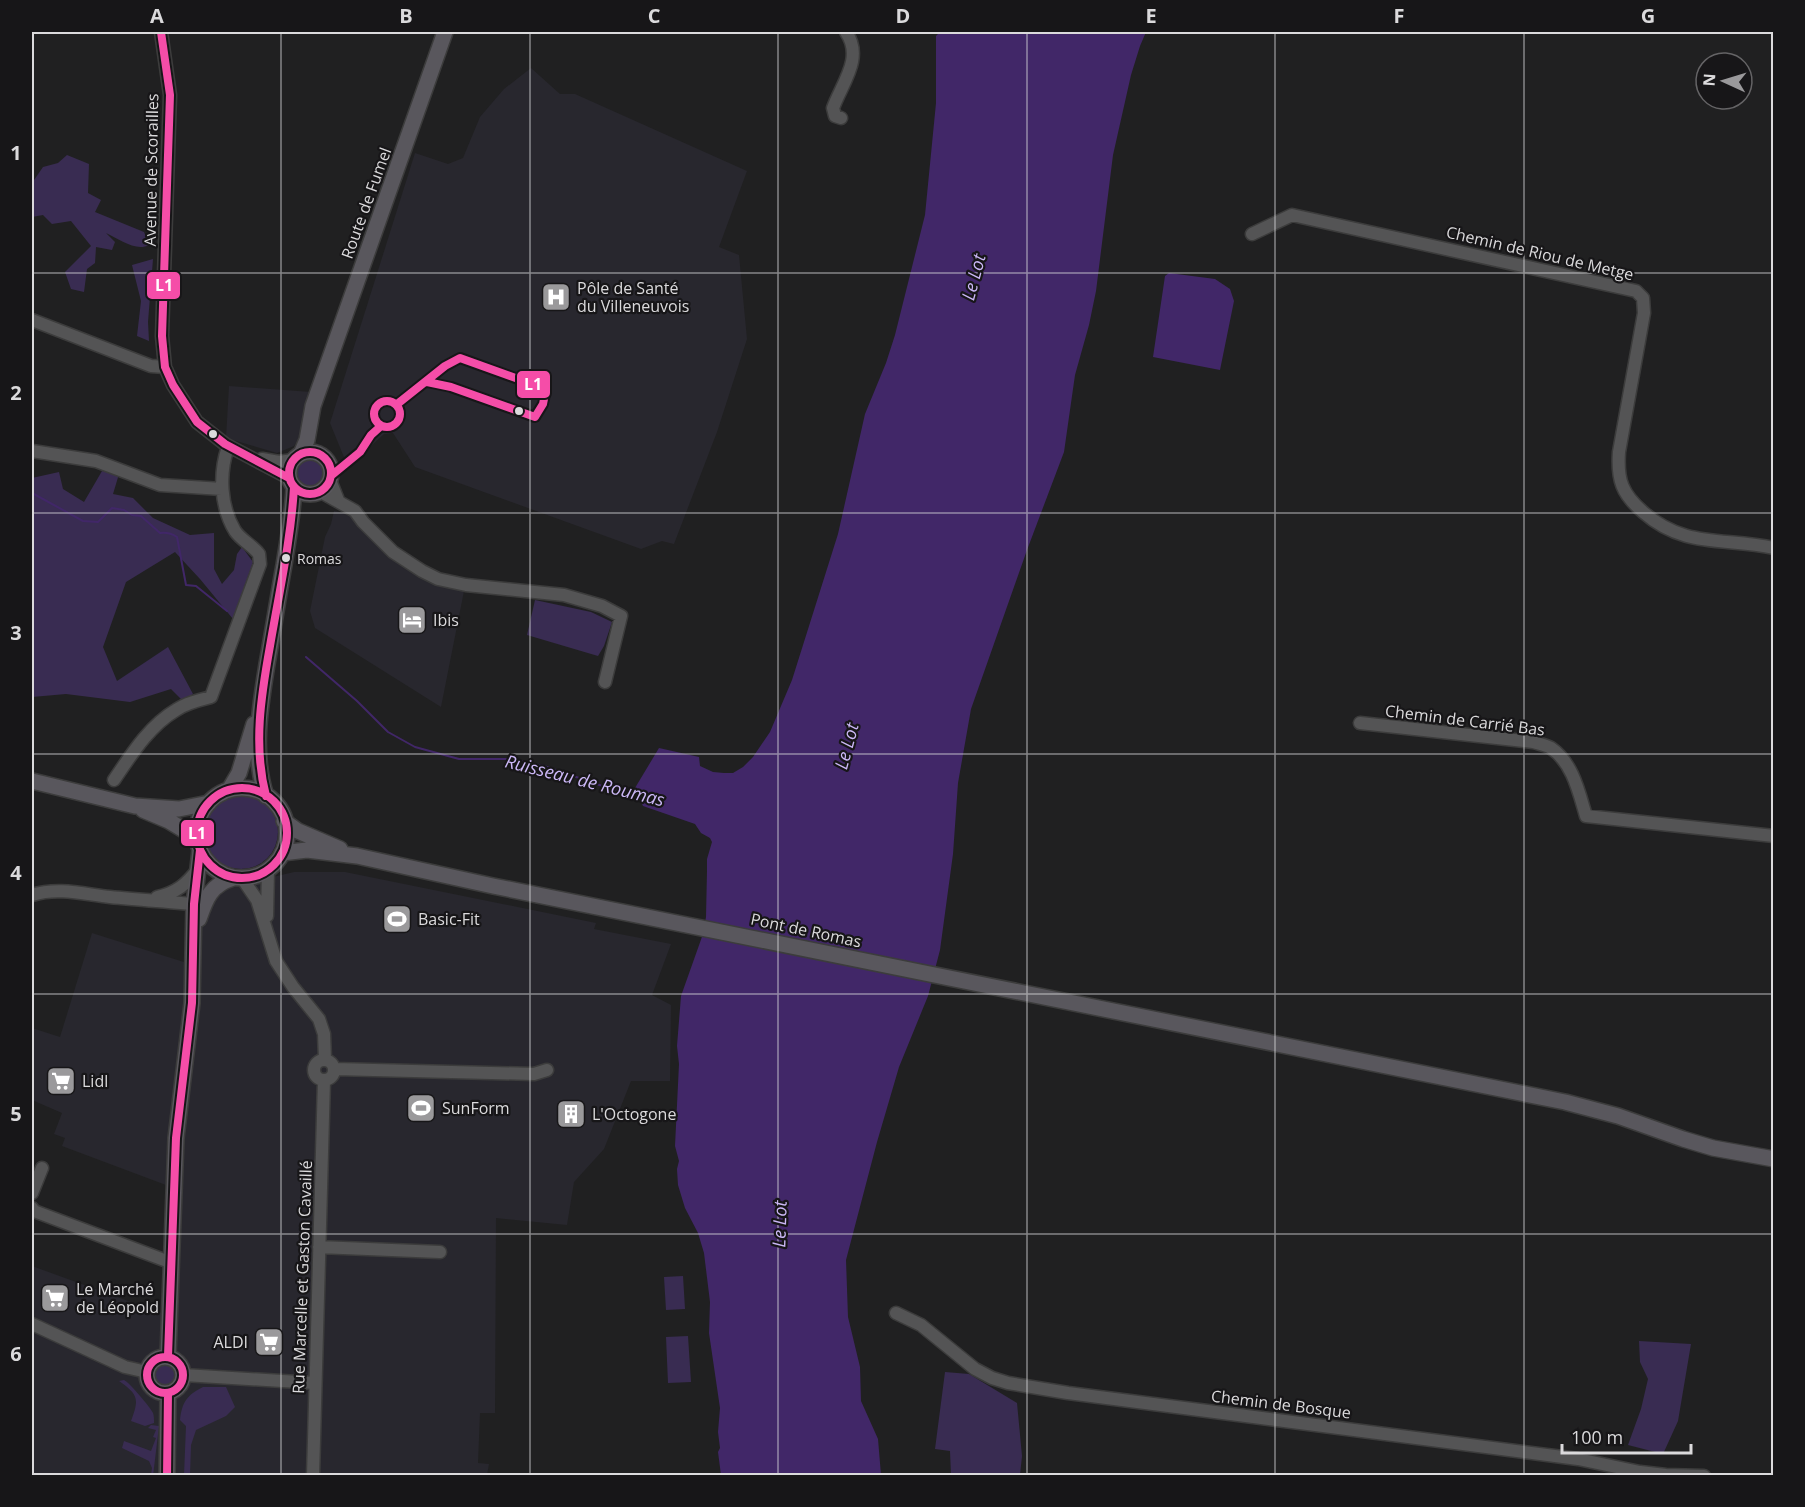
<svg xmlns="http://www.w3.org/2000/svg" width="1805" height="1507" font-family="'Open Sans',sans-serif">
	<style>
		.built { fill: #28272e }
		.green { fill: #392c52 }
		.water { fill: #412768 }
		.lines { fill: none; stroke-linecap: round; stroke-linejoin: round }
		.stream { stroke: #412768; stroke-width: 2 }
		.minor-casing { stroke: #3c3c3c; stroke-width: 15 }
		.major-casing { stroke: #3c3c3c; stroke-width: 18 }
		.minor { stroke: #545455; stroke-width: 12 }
		.major { stroke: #59575d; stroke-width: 15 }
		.bus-1-casing { stroke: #171618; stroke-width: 12 }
		.bus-1 { stroke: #f54da8; stroke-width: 8 }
		.grid { fill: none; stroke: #dbdadc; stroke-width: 1.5; stroke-opacity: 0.55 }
		.bus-dot { fill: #dbdadc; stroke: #171618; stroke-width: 2 }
		.labels { text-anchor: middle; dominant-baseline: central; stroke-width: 4.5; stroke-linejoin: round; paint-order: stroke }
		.bus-label { font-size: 14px; fill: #dbdadc; stroke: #171618; text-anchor: start }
		.street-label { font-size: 16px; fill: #dbdadc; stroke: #171618 }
		.poi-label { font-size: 16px; fill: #dbdadc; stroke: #171618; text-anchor: start }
		.water-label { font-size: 18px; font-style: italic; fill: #ccb8f7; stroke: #171618 }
		.line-badge { stroke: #171618; stroke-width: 2 }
		.badge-label { font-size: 16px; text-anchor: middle; font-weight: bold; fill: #fff }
		.neatline { fill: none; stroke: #dbdadc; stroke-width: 2 }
		.grid-label { font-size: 20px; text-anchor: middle; font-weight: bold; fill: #dbdadc }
	</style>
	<rect width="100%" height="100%" fill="#202021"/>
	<path class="built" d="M531 68 560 94H575L747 171 719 247 739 255 747 339 717 432 674 544 662 541 641 549 415 467 393 433 384 434 348 467 330 423 415 153 448 164 463 158 480 117 504 89Z
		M229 386 311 392 298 440 294 446 277 453 226 438Z
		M334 511 349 514 375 544 421 576 444 587 464 591 441 707 315 628 310 611 325 537 331 524Z
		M294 872H345L596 923 594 929 671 944 652 995 671 1005 670 1081H631L604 1149 574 1182 567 1225 496 1218 495 1413H480L478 1463 489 1464 487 1475H32V1266L164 1314 166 1185 62 1146 65 1138 54 1134 62 1113 32 1100V1028L60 1037 92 933 187 963 209 904 230 887Z"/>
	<path class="green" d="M67 155 89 164 88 193 101 200 95 212 144 232 149 245C136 252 119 239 106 233L115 242 112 250 96 247 95 263 87 269 84 292 71 289 65 272 91 246 71 221 52 224 43 215 32 217V183L43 167 58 163Z
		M153 259 148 322 149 341 137 336 141 301 132 265Z
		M295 474a16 16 0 1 1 32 0a16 16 0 1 1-32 0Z
		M102 471 119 474 113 494 133 498 153 518 190 535 214 533V569L222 584 234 570 237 554 242 547 253 562 233 619 200 579 175 552 126 582 103 647 117 681 168 647 193 694 183 701 171 689 130 702 66 694 32 697V478L59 472 63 489 84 502Z
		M535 600 591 612 612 622 604 646 598 656 527 635Z
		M204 832a37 37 0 1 1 74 0a37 37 0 1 1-74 0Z
		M683 1276 685 1309 666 1310 664 1277Z
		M688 1336 691 1382 668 1383 666 1337Z
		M1639 1341 1691 1344 1678 1421 1663 1454 1628 1445 1641 1409 1648 1379 1640 1362Z
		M152 1376a13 13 0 1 1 26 0a13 13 0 1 1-26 0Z
		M945 1372 969 1374 1017 1403 1022 1456 1020 1475H951L950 1451 935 1449Z
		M124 1380C129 1382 151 1408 153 1413 154 1416 154 1419 154 1423L145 1426 131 1421C139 1399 139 1395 119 1381Z
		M203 1387H226L235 1407 226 1416 196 1430 191 1445 190 1475H184L186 1426 180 1420C182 1402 187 1395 203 1387Z
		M151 1425 159 1426 153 1476 151 1475 152 1468 149 1461 122 1448 124 1441 151 1451 156 1438 153 1437 156 1430 148 1428Z"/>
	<path class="water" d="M940 32H1146L1140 46 1131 75 1113 155 1096 291 1089 325 1075 375 1064 452 1027 550 971 709 958 783 953 854 940 950 928 996 899 1067 877 1142 846 1260 848 1317 860 1367 861 1401 878 1439 881 1475H721L718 1452 720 1448 718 1432 720 1408 709 1333 710 1302 704 1253 698 1233 685 1208 678 1185 677 1169 679 1161 675 1146 679 1064 677 1046 681 996 703 934 706 917 707 871V859L712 842 710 838 701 833 695 824 643 806 635 788 659 748 699 757 700 766 713 772 724 773H733L743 767 753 757 770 732 792 680 838 534 865 414 886 363 895 335 925 215 936 103V36Z
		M1169 273 1215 279 1230 289 1234 301 1220 370 1153 357 1165 276Z"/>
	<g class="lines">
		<path class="stream" d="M32 493 83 521 98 522 112 508 124 510 132 515 141 516 160 533C167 532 171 533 177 537L186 585 196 586 227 611
			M306 657 357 701 388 732 415 747 459 759H510L544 766 617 791 641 796"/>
		<g class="minor-casing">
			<path id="minor" d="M161 32 170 95 162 336 165 367 173 385 197 422 225 444 289 478
				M841 118 835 116 833 108C842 83 864 58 846 32
				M1252 234 1292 215 1636 291 1643 298 1644 313 1619 452C1617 480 1622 494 1643 512 1685 549 1725 537 1774 548
				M32 320 151 366 165 367
				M32 451 96 461 160 485 222 489
				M262 459 279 462 293 460
				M330 480 338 500
				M321 492 355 511 363 522 393 552 422 571 438 579 466 585 564 595 602 606 621 616 605 682
				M1360 723 1533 742C1539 744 1546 745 1551 748 1573 763 1579 793 1586 816L1774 836
				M114 780C131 755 149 726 176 710 186 703 199 700 211 697L260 564 259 554C252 545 241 540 235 531 220 506 219 473 228 447
				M242 878 257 900 276 961 293 987 319 1019 324 1034 325 1059
				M32 895C58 887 83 894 110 897 141 900 172 902 203 905
				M157 897C176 893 187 884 198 869
				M267 916 268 870
				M314 1070a10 10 0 1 1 20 0a10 10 0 1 1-20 0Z
				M335 1069 534 1074 547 1070
				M32 1193 42 1168
				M32 1208 34 1211 172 1263
				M319 1247 440 1252
				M896 1313 921 1325 975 1369 992 1378 1008 1383 1068 1393 1578 1459 1640 1472 1666 1475 1704 1476
				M32 1324 125 1367 147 1372
				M184 1375 315 1383
				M313 1476 324 1080"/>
		</g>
		<g class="major-casing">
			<path id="major" d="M289 473a21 21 0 1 1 42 0a21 21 0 1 1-42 0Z
				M301 454 307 440 313 406 445 32
				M32 781 135 806 179 809 209 803
				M197 833a45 45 0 1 1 90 0a45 45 0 1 1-90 0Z
				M229 790 239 773 254 724
				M266 796C252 754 260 707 267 664 273 631 278 598 284 565 288 539 293 514 294 487
				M143 810 169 821 197 838
				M284 821 298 831 340 849
				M282 853 307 850 357 856 493 886 1565 1102 1618 1116 1683 1139 1713 1148 1774 1159
				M199 919C206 898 211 885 233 878
				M168 1356 176 1138 192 1003 194 904 200 850
				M147 1375a18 18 0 1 1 36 0a18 18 0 1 1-36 0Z
				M167 1476 168 1393"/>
		</g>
		<use href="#minor" class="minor"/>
		<use href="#major" class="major"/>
		<g class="bus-1-casing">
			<path id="bus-1" d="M161 32 170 95 162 336 165 367 173 385 197 422 225 444 289 478
				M374 414a13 13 0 1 1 26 0a13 13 0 1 1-26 0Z
				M396 405 445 366 460 358 546 389 543 404 535 417 451 387 427 382
				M289 473a21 21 0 1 1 42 0a21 21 0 1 1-42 0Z
				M332 475 360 452 371 435 381 426
				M197 833a45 45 0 1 1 90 0a45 45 0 1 1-90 0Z
				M266 796C253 746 261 696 270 646 279 593 291 540 294 487
				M168 1356 176 1138 192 1003 194 904 200 850
				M147 1375a18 18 0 1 1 36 0a18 18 0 1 1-36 0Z
				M167 1476 168 1393"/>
		</g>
		<use href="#bus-1" class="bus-1"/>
	</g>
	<path class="grid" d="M281 32V1476M530 32V1476M778 32V1476M1027 32V1476M1275 32V1476M1524 32V1476M32 273H1774M32 513H1774M32 754H1774M32 994H1774M32 1234H1774"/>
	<defs>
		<g id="hospital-square" transform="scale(1.5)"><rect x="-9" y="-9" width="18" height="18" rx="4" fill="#9a999b" stroke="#171618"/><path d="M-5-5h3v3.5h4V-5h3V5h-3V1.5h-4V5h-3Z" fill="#fff"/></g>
		<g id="hotel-square" transform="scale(1.5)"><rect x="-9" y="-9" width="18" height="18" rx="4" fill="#9a999b" stroke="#171618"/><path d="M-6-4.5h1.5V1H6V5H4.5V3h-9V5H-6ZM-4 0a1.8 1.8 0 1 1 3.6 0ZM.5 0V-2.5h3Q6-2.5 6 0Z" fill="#fff"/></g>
		<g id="stadium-square" transform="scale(1.5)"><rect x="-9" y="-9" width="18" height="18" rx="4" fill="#9a999b" stroke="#171618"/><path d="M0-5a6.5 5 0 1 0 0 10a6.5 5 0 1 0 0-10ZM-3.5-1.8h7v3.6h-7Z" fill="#fff"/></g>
		<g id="supermarket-square" transform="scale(1.5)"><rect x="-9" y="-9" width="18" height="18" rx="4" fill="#9a999b" stroke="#171618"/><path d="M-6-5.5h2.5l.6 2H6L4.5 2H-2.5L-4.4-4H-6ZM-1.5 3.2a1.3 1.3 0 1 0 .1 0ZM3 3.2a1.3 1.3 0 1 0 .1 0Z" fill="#fff"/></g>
		<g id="building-square" transform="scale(1.5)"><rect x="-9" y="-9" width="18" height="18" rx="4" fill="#9a999b" stroke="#171618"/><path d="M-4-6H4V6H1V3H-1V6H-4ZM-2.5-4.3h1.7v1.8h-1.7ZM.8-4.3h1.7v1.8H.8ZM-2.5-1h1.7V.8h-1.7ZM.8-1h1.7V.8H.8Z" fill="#fff"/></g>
	</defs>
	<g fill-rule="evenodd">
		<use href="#hospital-square" x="556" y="297"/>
		<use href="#hotel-square" x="412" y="620"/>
		<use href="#stadium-square" x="397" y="919"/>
		<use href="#supermarket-square" x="61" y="1081"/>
		<use href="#stadium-square" x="421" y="1108"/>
		<use href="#building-square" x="571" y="1114"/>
		<use href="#supermarket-square" x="55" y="1298"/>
		<use href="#supermarket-square" x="269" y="1342"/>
	</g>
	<g class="bus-dot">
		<circle cx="519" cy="411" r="5"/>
		<circle cx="213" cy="434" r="5"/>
		<circle cx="286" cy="558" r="5"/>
	</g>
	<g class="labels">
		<g class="bus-label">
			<text x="297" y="558">Romas</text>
		</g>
		<g class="street-label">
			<text transform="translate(151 170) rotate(-89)">Avenue de Scorailles</text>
			<text transform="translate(366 203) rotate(-70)">Route de Fumel</text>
			<text transform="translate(1540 253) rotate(13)">Chemin de Riou de Metge</text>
			<text transform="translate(1465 720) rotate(7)">Chemin de Carrié Bas</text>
			<text transform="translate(806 930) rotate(12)">Pont de Romas</text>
			<text transform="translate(302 1277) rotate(-88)">Rue Marcelle et Gaston Cavaillé</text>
			<text transform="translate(1281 1404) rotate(7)">Chemin de Bosque</text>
		</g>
		<g class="poi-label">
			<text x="577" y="288">Pôle de Santé<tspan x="577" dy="18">du Villeneuvois</tspan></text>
			<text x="433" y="620">Ibis</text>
			<text x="418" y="919">Basic-Fit</text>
			<text x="82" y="1081">Lidl</text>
			<text x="442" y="1108">SunForm</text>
			<text x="592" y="1114">L'Octogone</text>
			<text x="76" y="1289">Le Marché<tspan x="76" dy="18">de Léopold</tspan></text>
			<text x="248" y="1342" text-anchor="end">ALDI</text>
		</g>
		<g class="water-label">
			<text transform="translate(973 277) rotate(-75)">Le Lot</text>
			<text transform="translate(846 746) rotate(-75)">Le Lot</text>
			<text transform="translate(585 780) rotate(14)">Ruisseau de Roumas</text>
			<text transform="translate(779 1224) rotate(-88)">Le Lot</text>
		</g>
	</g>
	<g class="line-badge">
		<rect x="146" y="271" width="35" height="29" rx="6" fill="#f54da8"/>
		<rect x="516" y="370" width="35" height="29" rx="6" fill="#f54da8"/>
		<rect x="180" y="819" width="35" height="28" rx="6" fill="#f54da8"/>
	</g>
	<g class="badge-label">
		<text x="164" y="291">L1</text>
		<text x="533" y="390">L1</text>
		<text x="197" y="839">L1</text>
	</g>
	<rect width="1805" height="1507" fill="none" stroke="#171618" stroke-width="66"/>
	<g transform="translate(1724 81) rotate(274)"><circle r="28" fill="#171618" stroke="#656466" stroke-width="1.5"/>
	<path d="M0-4.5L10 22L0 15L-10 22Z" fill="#9a999b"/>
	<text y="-9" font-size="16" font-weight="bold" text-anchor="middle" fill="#dbdadc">N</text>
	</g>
	<path d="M1562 1444v9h129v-9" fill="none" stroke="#dbdadc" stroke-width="3"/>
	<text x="1571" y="1444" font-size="18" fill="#dbdadc" stroke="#171618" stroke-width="4.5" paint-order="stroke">100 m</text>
	<rect x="33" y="33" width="1739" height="1441" class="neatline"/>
	<g class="grid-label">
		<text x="157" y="23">A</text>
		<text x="406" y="23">B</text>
		<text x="654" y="23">C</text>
		<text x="903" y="23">D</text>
		<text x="1151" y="23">E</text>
		<text x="1399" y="23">F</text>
		<text x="1648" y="23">G</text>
		<text x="16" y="160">1</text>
		<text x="16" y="400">2</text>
		<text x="16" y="640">3</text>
		<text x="16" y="880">4</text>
		<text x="16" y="1121">5</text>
		<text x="16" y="1361">6</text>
	</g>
</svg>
